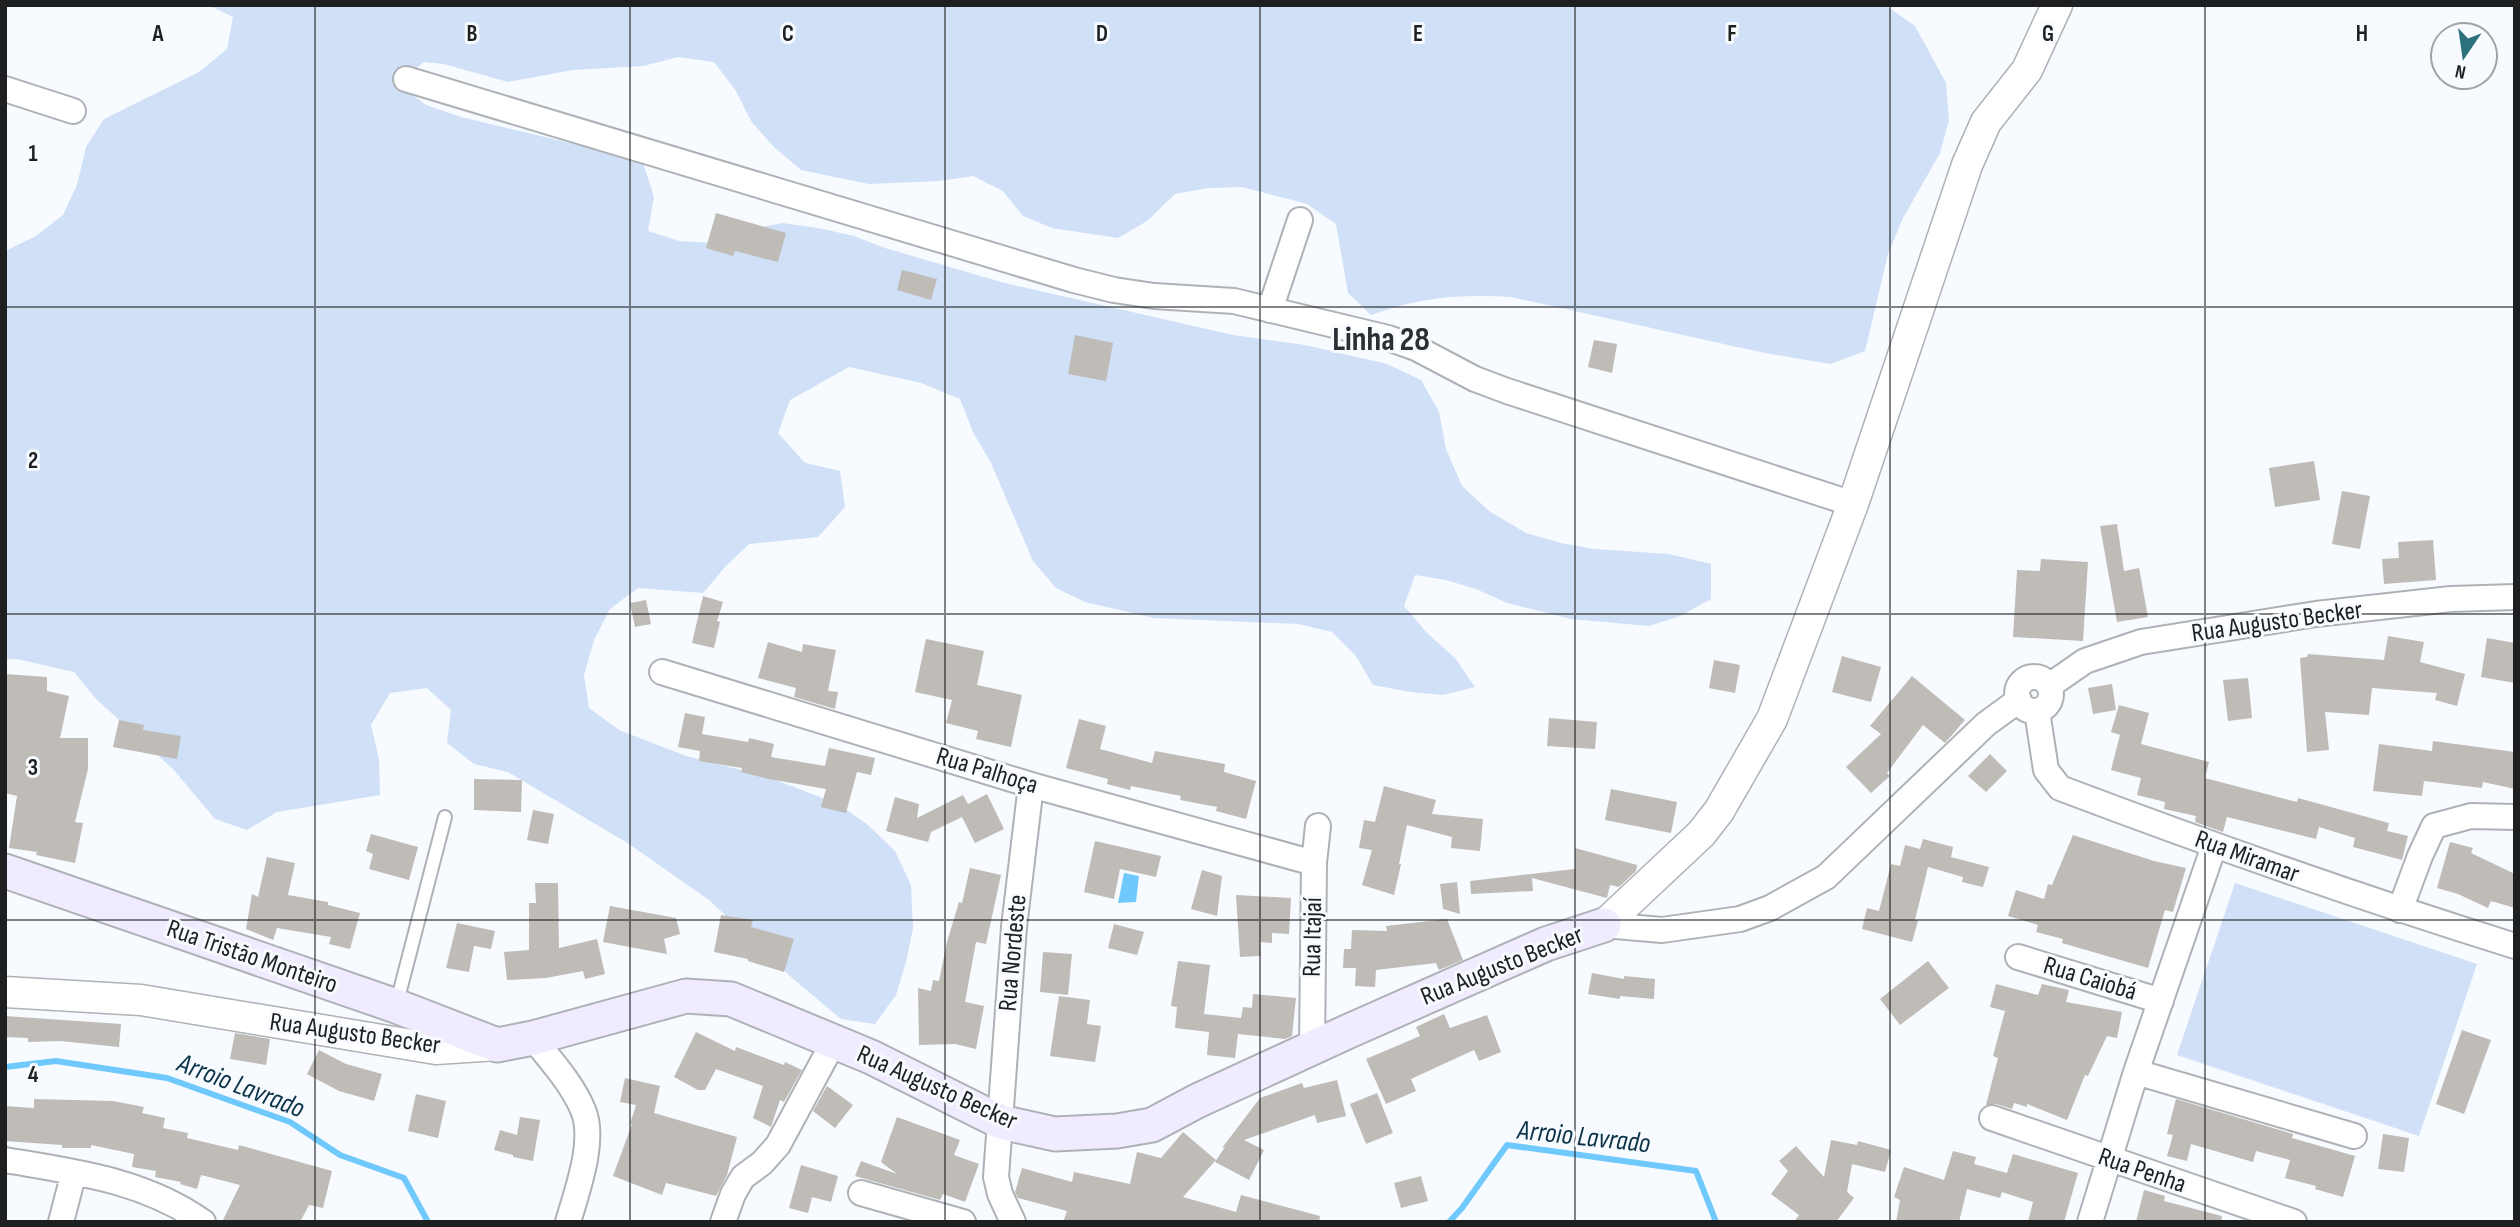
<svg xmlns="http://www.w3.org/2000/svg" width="2520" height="1227" font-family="'Sofia Sans Condensed',sans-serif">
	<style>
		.green { fill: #cfe0f7 }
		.water { fill: #70c9fc }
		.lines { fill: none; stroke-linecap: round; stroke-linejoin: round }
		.stream { stroke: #70c9fc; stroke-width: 6 }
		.building { fill: #bfbbb7 }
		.service-casing { stroke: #aeb2b7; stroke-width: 16 }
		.minor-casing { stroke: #aeb2b7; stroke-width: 28 }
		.tertiary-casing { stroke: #aeb2b7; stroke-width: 33 }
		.secondary-casing { stroke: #aeb2b7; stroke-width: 37 }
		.service { stroke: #fff; stroke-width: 12 }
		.minor { stroke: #fff; stroke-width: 24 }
		.tertiary { stroke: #fff; stroke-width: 30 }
		.secondary { stroke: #f0ebfe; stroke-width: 33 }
		.grid { fill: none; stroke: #1e1f21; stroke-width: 2; stroke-opacity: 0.55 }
		.labels { text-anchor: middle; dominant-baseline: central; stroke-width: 6; stroke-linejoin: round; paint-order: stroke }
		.street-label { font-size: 26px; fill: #1e1f21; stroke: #f7fafe }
		.water-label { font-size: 28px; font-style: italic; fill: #0b3348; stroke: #f7fafe }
		.district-label { font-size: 33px; font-weight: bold; fill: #2b2e32; stroke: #f7fafe }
		.grid-label { font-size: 23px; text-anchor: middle; font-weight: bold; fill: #1e1f21; stroke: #f7fafe; stroke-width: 6; stroke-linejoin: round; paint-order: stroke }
	</style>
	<rect width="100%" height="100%" fill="#f7fafe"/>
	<path class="green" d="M208 5H1885L1915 26 1946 83 1949 120 1940 153 1903 218 1888 254 1865 351 1830 364 1760 352 1511 297C1459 294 1420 297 1371 315L1348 293 1336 224 1307 204 1242 187 1208 188 1175 194 1147 221 1118 238 1052 228 1023 216 1003 191 973 176 939 181 869 184 801 170 774 147 751 121 736 91 714 62 678 57 643 66 573 70 508 82 444 64 424 62 397 83 426 105 461 117 642 160 654 197 648 231 679 241 715 243 747 230 782 223 818 228 854 236 885 248 1001 282 1233 335 1305 345 1387 364 1421 380 1439 412 1446 449 1462 486 1489 511 1526 533 1561 543 1594 549 1669 554 1711 564V599L1680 616 1649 626 1571 619 1507 603 1476 589 1446 580 1415 575 1404 606 1428 634 1455 658 1475 687 1443 695 1410 692 1373 685 1356 656 1332 632 1298 624 1154 618 1085 602 1056 588 1033 561 991 463 973 432 960 399 921 383 849 367 790 400 778 433 805 463 840 471 845 507 818 537 749 544 725 567 703 593 638 588 610 609 594 640 584 675 589 708 619 730 686 756 765 776 838 804 868 825 895 851 911 885 913 928 906 962 896 995 875 1024 841 1019 790 976 709 900 629 844 508 772 474 764 447 743 451 710 427 688 390 693 371 725 379 759 380 795 277 812 247 830 215 819 173 769 96 699 74 672 17 659H5V251L36 236 63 215 77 185 86 147 104 119 199 72 227 49 233 17Z
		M2235 883 2477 964 2419 1136 2177 1055Z"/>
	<path class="water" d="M1124 873 1139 876 1136 902 1118 903Z"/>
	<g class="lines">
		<path class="stream" d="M5 1067 56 1061 167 1078 290 1122 340 1155 404 1178 428 1222
			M1449 1222 1462 1208 1507 1145 1696 1171 1716 1222"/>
	</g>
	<path class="building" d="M716 213 786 233 778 262 735 251 733 256 706 248Z
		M902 270 937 279 931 300 897 290Z
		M1075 335 1113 343 1106 381 1068 374Z
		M1594 340 1617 344 1612 373 1588 367Z
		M2314 461 2320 500 2275 507 2269 468Z
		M2342 491 2370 496 2360 549 2332 544Z
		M2117 524 2124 571 2139 568 2148 617 2117 622 2100 526Z
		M2433 540 2436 580 2384 584 2382 559 2399 558 2398 542Z
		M2041 559 2088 562 2083 641 2013 637 2017 570 2040 571Z
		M703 596 723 602 717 621 720 622 714 648 692 643Z
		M646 600 651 624 635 627 630 603Z
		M2388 636 2424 642 2420 662 2465 674 2457 706 2435 700 2437 693 2372 688 2369 715 2325 712 2329 750 2307 752 2300 658 2307 657 2308 654 2384 660Z
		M2487 638 2515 643V683L2481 677Z
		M926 639 984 651 977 685 1022 695 1011 747 976 739 978 731 946 723 952 700 915 692Z
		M768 642 802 652 803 644 836 650 828 691 838 692 835 709 794 697 796 688 758 678Z
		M1842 656 1881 667 1871 702 1832 692Z
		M1714 660 1740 665 1735 693 1709 688Z
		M5 674 47 677V691L69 696 60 738H88V769L75 822 83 823 75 863 36 855 37 852 9 848 17 796 5 793Z
		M1912 676 1965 720 1945 743 1923 725 1887 773 1890 776 1871 793 1846 767 1881 734 1870 726Z
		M2248 678 2252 718 2228 721 2223 680Z
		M2112 684 2116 710 2093 714 2088 688Z
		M2119 705 2149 713 2141 744 2209 762 2205 778 2297 802 2298 798 2389 823 2387 831 2408 836 2402 860 2353 847 2355 838 2319 827 2316 839 2227 817 2223 832 2195 822 2196 816 2164 809 2165 802 2137 795 2141 778 2111 770 2120 735 2111 732Z
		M685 713 705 717 702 734 748 742 749 738 774 744 771 757 825 766 829 748 875 758 871 775 857 772 846 813 821 807 826 789 769 779 741 772 742 768 699 761 700 751 678 747Z
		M1549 718 1597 722 1595 749 1547 746Z
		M1079 719 1106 726 1100 749 1152 763 1155 751 1225 764 1224 772 1256 781 1246 819 1216 811 1217 807 1180 800 1181 796 1131 786 1130 790 1107 784 1108 779 1066 768Z
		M119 720 144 725 143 730 181 736 177 759 113 747Z
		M2433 741 2515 752V789L2483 782 2482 788 2424 781 2422 796 2373 791 2379 744 2432 751Z
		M1990 754 2007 771 1986 792 1968 776Z
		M474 779 522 780 521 812 474 810Z
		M1384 786 1436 800 1432 814 1483 819 1480 851 1451 848 1452 837 1407 825 1399 864H1401L1394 895 1362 885 1372 850 1359 848 1364 820 1375 822Z
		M1611 789 1677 802 1671 833 1605 820Z
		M987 794 1004 829 975 843 962 817 931 832 928 842 886 831 895 797 919 804 917 818 963 795 968 804Z
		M533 810 554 814 548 844 527 840Z
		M371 834 418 847 409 880 369 869 373 854 366 851Z
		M2073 835 2154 861 2186 868 2173 912 2165 910 2148 968 2062 943 2063 939 2036 932 2038 925 2008 916 2016 890 2044 899 2048 884 2052 885Z
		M1923 839 1953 847 1951 857 1989 867 1983 887 1962 882 1963 877 1928 867 1915 920 1918 921 1912 942 1862 929 1867 908 1879 911 1891 864 1900 866 1905 845 1920 849Z
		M1095 841 1161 856 1156 877 1120 869 1114 899 1084 892Z
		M2450 842 2473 848 2471 853 2515 874V908L2491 901 2488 908 2458 894 2437 888Z
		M1575 848 1637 865 1636 871 1619 887 1610 885 1607 898 1532 878 1533 891 1471 894 1470 881 1575 869Z
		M267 857 295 863 288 895 328 902V905L360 913 350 949 329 944 331 937 277 928 273 940 246 929 252 894 258 897Z
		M970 868 1001 875 986 944 976 942 965 1002 984 1006 976 1049 955 1044 919 1045 918 988 931 991 933 980 939 981 947 942 959 902 962 903Z
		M1202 870 1222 876 1217 916 1191 909Z
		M1457 882 1460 914 1443 909 1440 884Z
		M535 883H558L559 948 597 939 605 974 585 979 583 971 546 978 507 980 504 952 529 950V903H536Z
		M1236 895 1291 898 1289 934 1272 933V943L1260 942 1261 956 1240 957Z
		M610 906 676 918 680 934 664 939 667 954 603 942Z
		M721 915 753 920 751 927 794 939 784 972 748 961V959L714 952Z
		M1447 919 1463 960 1439 970 1436 963 1376 970 1375 987 1355 986 1356 968H1343L1344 949H1351L1352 930 1387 931 1386 926Z
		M457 923 495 931 491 949 474 946 469 972 446 968Z
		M1114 924 1144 932 1137 955 1108 948Z
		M1043 952 1072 954 1068 995 1040 992Z
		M1178 961 1210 965 1204 1014 1241 1018 1243 1007 1252 1008 1253 994 1296 998 1292 1036 1285 1039 1238 1034 1235 1058 1207 1055 1209 1032 1175 1028 1177 1007 1171 1006Z
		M1928 961 1949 988 1900 1025 1880 999Z
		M1592 973 1624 979V976L1655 979 1654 999 1620 996V999L1588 994Z
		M1996 984 2038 995 2042 984 2069 990 2066 1002 2122 1012 2117 1038 2107 1036 2088 1076 2085 1075 2067 1120 2027 1104V1107L2014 1103 2012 1109 1996 1104 1986 1105 1998 1058 1993 1056 2005 1011 1990 1007Z
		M1059 996 1090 1000 1087 1024 1101 1026 1095 1062 1050 1056Z
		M1444 1014 1450 1028 1487 1015 1501 1052 1479 1061 1474 1050 1411 1079 1416 1091 1386 1104 1366 1059 1420 1036 1416 1027Z
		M5 1016 121 1024 119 1047 60 1041 28 1042V1038L5 1037Z
		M2462 1030 2491 1040 2464 1114 2436 1104Z
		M696 1032 735 1051 736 1047 784 1065 785 1062 802 1070 784 1102 780 1100 771 1127 753 1118 763 1086 716 1069 705 1090H698L674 1077Z
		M235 1033 270 1039 266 1065 230 1059Z
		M319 1050 346 1064 382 1074 374 1101 339 1091 307 1074Z
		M625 1078 660 1086 654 1113 737 1137 727 1175 716 1196 666 1183 662 1195 613 1176 632 1124H630L636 1105 620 1102Z
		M1337 1080 1346 1116 1317 1123 1315 1115 1244 1140 1264 1150 1249 1180 1215 1162 1225 1147 1222 1148 1260 1098 1302 1083 1304 1088Z
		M827 1086 853 1105 835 1128 813 1111Z
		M1377 1093 1393 1133 1366 1144 1350 1104Z
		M416 1094 446 1101 438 1138 408 1131Z
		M34 1099 113 1101 144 1107 142 1113 165 1118 163 1128 188 1133 187 1138 238 1150 239 1145 332 1171 323 1208 309 1205 300 1222H222L240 1185 201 1175 197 1189 180 1184 181 1182 155 1177 156 1171 132 1167 134 1154 91 1145V1148H62V1145L5 1141V1106L34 1108Z
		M2176 1099 2293 1134 2292 1138 2355 1156 2343 1197 2315 1189 2316 1186 2285 1178 2290 1160 2256 1151 2253 1162 2191 1144 2187 1161 2167 1156 2173 1135 2167 1134Z
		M520 1117 540 1120 533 1161 513 1157V1155L494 1150 500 1130 517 1135Z
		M897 1117 960 1140 954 1155 979 1164 965 1202 943 1194 940 1200 855 1176 861 1161 897 1174 881 1162Z
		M1183 1132 1216 1160 1183 1197 1236 1212 1241 1195 1320 1216 1319 1222H1063L1067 1211 1018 1198 1015 1192 1022 1168 1072 1182 1074 1172 1130 1184 1137 1152 1161 1158Z
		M2383 1134 2409 1138 2404 1172 2378 1169Z
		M1831 1140 1857 1145 1858 1141 1891 1150 1885 1172 1852 1164 1847 1192 1854 1198 1836 1222H1794L1799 1215 1771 1194 1788 1171 1779 1161 1796 1146 1824 1177Z
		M1953 1151 1976 1157 1974 1164 2007 1173 2013 1154 2078 1173 2064 1222H2028L2033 1202 2002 1192 2000 1198 1967 1189 1959 1222H1896L1900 1200 1894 1197 1904 1167 1944 1180Z
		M801 1165 838 1176 831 1202 812 1197 808 1213 789 1208Z
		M1421 1176 1428 1201 1401 1208 1394 1183Z
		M2144 1190 2165 1196 2164 1201 2222 1216 2221 1222H2136Z"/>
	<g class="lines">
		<g class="service-casing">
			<path id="service" d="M396 1006 445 817"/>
		</g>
		<g class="minor-casing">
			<path id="minor" d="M406 79 1074 280 1114 290 1154 296 1234 301 1388 338 1416 348 1475 379 1507 391 1853 504
				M5 89 73 111
				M1270 310 1300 220
				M662 672 1031 785 1314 863
				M2017 694a17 17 0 1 1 34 0a17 17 0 1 1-34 0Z
				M2049 686 2085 661 2141 642 2316 614 2451 599 2515 597
				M2037 711 2046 770 2060 788C2211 845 2361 898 2515 946
				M2400 910 2420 856 2434 826 2471 816 2515 817
				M1604 925 1662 930 1740 919 1770 908 1826 877 1986 724 2019 700
				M2018 957 2161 1001
				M533 1038C550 1060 572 1083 583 1110 596 1140 577 1191 568 1222
				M1312 1048 1314 863 1318 826
				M2136 1072 2354 1136
				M1992 1118 2294 1222
				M5 1160C75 1172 144 1180 203 1222
				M861 1193 963 1222
				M61 1222 74 1172
				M723 1222 733 1194 743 1177 762 1163 778 1145 833 1043
				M1013 1222 1000 1194 996 1177 1014 927 1031 785
				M2090 1222 2136 1072 2214 846"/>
		</g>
		<g class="tertiary-casing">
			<path id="tertiary" d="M1604 925 1701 834 1719 811 1772 719 1853 504 1967 165 1986 122 2027 70 2057 5
				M5 992 141 1000 436 1049 497 1045"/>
		</g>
		<g class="secondary-casing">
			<path id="secondary" d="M5 871 396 1006 497 1045 533 1038 686 996 731 999 871 1057 1001 1122 1055 1134 1117 1131 1152 1125 1197 1101 1349 1031 1546 944 1604 925"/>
		</g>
		<use href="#service" class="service"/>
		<use href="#minor" class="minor"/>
		<use href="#tertiary" class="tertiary"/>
		<use href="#secondary" class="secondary"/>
	</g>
	<path class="grid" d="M315 5V1222M630 5V1222M945 5V1222M1260 5V1222M1575 5V1222M1890 5V1222M2205 5V1222M5 307H2515M5 614H2515M5 920H2515"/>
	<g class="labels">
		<g class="street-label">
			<text transform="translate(2277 622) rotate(-8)">Rua Augusto Becker</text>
			<text transform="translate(987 771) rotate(17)">Rua Palhoça</text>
			<text transform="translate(2247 857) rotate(20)">Rua Miramar</text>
			<text transform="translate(1313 937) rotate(-89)">Rua Itajaí</text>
			<text transform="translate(1013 953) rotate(-85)">Rua Nordeste</text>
			<text transform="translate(252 957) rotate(19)">Rua Tristão Monteiro</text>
			<text transform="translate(1502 966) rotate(-22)">Rua Augusto Becker</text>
			<text transform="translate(2090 979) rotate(17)">Rua Caiobá</text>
			<text transform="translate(355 1034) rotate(8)">Rua Augusto Becker</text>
			<text transform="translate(937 1088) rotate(24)">Rua Augusto Becker</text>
			<text transform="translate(2142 1171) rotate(19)">Rua Penha</text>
		</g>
		<g class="water-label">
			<text transform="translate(241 1086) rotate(21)">Arroio Lavrado</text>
			<text transform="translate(1584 1137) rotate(6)">Arroio Lavrado</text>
		</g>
		<g class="district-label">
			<text x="1381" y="340">Linha 28</text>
		</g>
	</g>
	<g class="grid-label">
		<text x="158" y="41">A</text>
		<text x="472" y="41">B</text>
		<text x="788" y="41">C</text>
		<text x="1102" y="41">D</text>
		<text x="1418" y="41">E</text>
		<text x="1732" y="41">F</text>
		<text x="2048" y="41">G</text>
		<text x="2362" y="41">H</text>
		<text x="33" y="161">1</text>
		<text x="33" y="468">2</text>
		<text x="33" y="775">3</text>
		<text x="33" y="1082">4</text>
	</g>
	<rect width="2520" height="1227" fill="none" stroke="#1e1f21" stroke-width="14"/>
	<g transform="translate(2464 56) rotate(193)"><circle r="33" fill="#f7fafe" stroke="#a0a2a6" stroke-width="2"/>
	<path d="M0-5L12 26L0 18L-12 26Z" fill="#2a707d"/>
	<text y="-10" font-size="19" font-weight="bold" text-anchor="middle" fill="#1e1f21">N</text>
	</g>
</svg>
